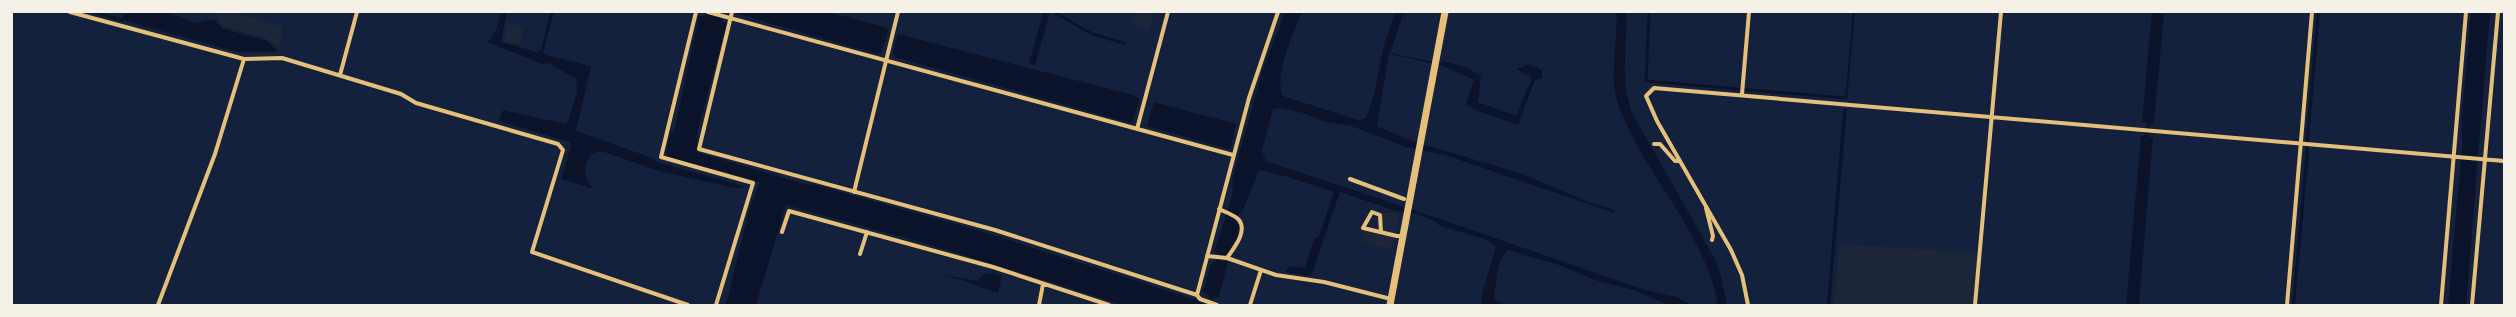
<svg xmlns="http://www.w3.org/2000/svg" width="2516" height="317" font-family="'Titillium Web',sans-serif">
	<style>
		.green { fill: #1d2539 }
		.water { fill: #0b132b }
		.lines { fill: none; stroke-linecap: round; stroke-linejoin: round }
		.stream { stroke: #0b132b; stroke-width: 3 }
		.minor { stroke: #e5c07b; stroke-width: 4 }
		.tertiary { stroke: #e5c07b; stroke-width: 7 }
	</style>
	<rect width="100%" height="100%" fill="#14213d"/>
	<path class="green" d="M214 12H232L283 27 280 47 263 37 225 27Z
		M1135 12H1154L1149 29 1131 25Z
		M507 23 523 28 521 44 504 42Z
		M1381 213H1399L1395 233 1384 231Z
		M1365 232 1394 237 1392 249 1361 242Z
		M1839 244 1978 253 1973 305H1834Z"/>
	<path class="water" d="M125 12H168L194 23 214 19 223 29 266 40 277 50 275 52H237L122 20Z
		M501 12H507L501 42 537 52 541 51 547 55 591 66 576 131 650 157 657 162 740 185 745 188H734L659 171 601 151C583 155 580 177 594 189L561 179 571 146 570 142 499 121 503 110 565 124 568 122 577 92 576 79 549 63 541 64 488 42 497 28Z
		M707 12H722L721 20 727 23 696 137 698 138 696 152 808 185 811 184 974 229 1212 305H1123L934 246 786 205 756 305H726L749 210 760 182 668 157 666 152 671 131 674 132 699 16H705Z
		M738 12H829L887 28 888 32 881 53 877 54 738 14Z
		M1040 12H1050L1035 65 1029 63 1043 14Z
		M1285 12H1302C1294 30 1273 79 1283 96L1358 120 1366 118 1374 94 1384 44 1396 12H1404L1390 53 1439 63 1443 61 1468 68 1481 76 1478 102 1516 116 1532 78 1517 69 1529 64 1542 70V78L1535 80 1518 125 1475 110 1466 104 1474 80 1441 65 1389 54 1377 126 1412 141 1520 173 1588 202 1615 210 1614 213 1445 155 1406 147 1351 126 1325 122 1303 113 1279 108 1273 109 1262 151 1266 161 1437 218 1645 290 1677 297 1691 305H1668L1637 291 1595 280 1559 265 1508 250C1496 259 1497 283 1494 297L1498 302 1505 305H1482L1481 298 1496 246 1485 239 1440 226 1433 220 1414 213 1396 211 1340 192 1312 274 1307 276 1285 272 1290 266 1305 268 1314 239 1319 236 1334 192 1288 177 1259 170 1244 208 1235 219 1239 225 1237 238 1227 255H1222L1221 261H1228L1219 297 1209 299V295L1203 292 1211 264 1218 259 1219 254 1214 252C1218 237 1237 191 1232 180L1262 72Z
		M1616 12H1626C1628 50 1619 73 1632 113L1715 259 1721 276 1727 305H1718C1705 232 1646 177 1620 109 1607 78 1619 44 1616 12Z
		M1853 12H1855L1847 99H1845Z
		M2152 12H2164L2154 124H2150L2149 137H2153L2139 305H2126L2141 136H2144L2147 123 2142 122Z
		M2317 12H2320L2309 138H2306Z
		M2471 12H2490L2466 305H2448L2462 147V118Z
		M898 34 1133 95 1140 99 1132 122 1130 123 895 57 893 52Z
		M1154 102 1236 124 1231 148 1228 149 1147 126Z
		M1843 109H1847L1830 305H1827Z
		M2306 150H2309L2295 305H2292Z
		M994 270 995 274 1002 276 998 293 961 280 937 274 977 281 985 274 992 273Z"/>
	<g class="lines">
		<path class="stream" d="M93 12 122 20
			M1054 12 1092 34 1124 43
			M1649 12 1646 81 1846 98V95
			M542 51 552 12
			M2307 154 2308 135"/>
		<path class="minor" d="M70 12 244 59 282 58 401 94 416 103 558 144 563 150 532 252 688 305
			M696 12 661 157 753 183 716 305
			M708 12 1233 155
			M732 12 699 149 995 230 1197 295 1200 299 1217 305
			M340 75 357 12
			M1742 94 1749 12
			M1137 129 1168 12
			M1654 144H1660L1675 161H1680
			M1350 179 1404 199
			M854 192 898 12
			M1706 208 1713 236 1712 240
			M1219 209C1225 212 1235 215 1239 220 1248 232 1233 249 1227 258
			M782 232 789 211 993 267 1109 305
			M1381 232 1380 215 1372 212 1363 228 1397 236H1403
			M860 254 867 232
			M1207 256 1227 258 1276 275 1324 282 1387 298
			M1197 295 1249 98 1278 12
			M158 305 215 154 244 59
			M1039 305 1043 284
			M1250 305 1261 270
			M1748 305 1742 275 1731 250 1657 121 1646 96 1654 88 2504 161
			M1975 305 2001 12
			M2287 305 2312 12
			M2441 305 2466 12
			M2472 305 2498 12"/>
		<path class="tertiary" d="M1390 305 1445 12"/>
	</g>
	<rect width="2516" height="317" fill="none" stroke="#f6f1e7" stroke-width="26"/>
</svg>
